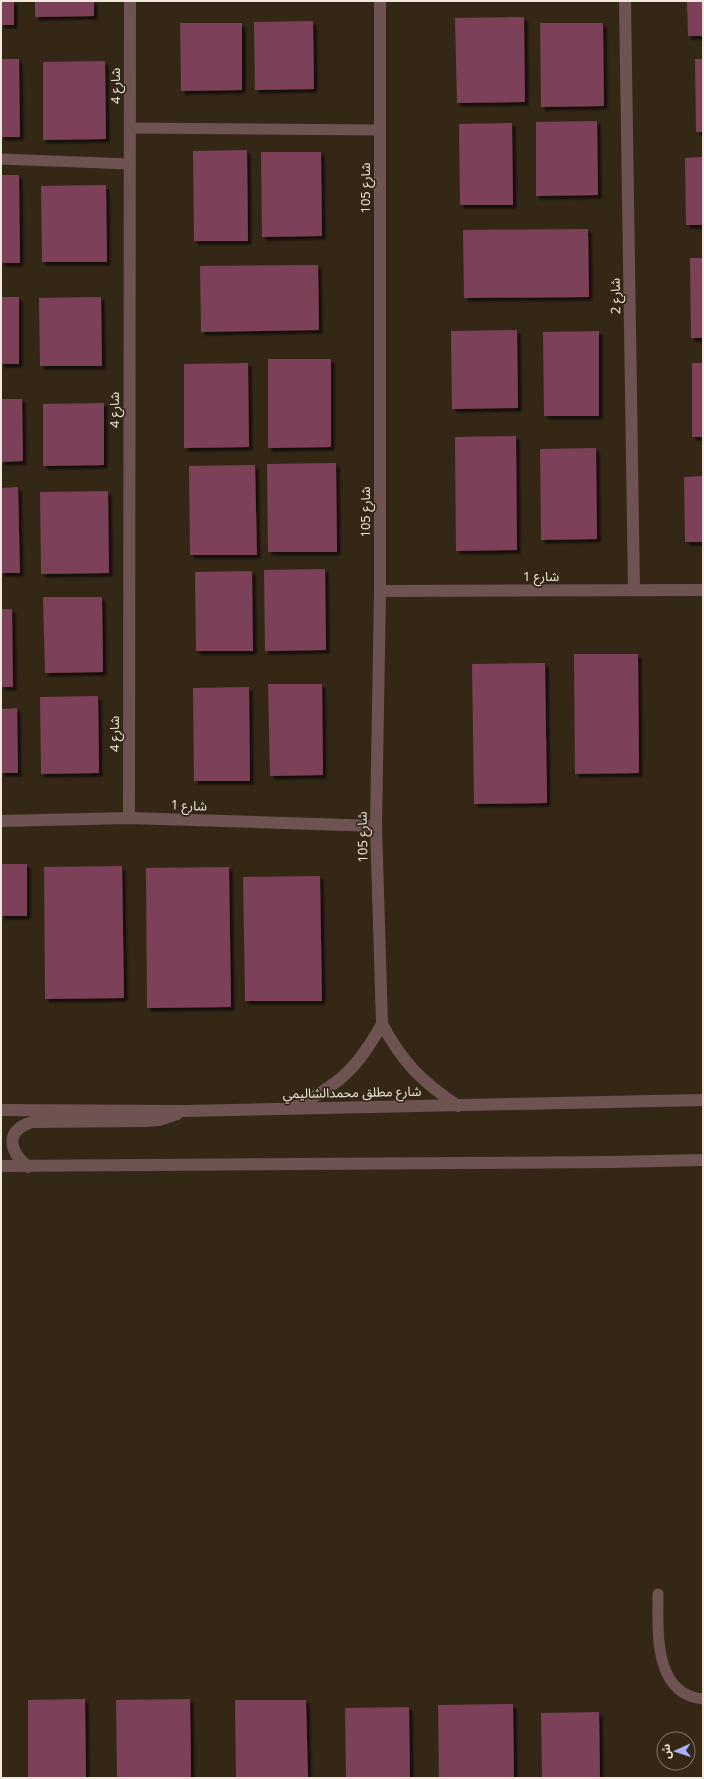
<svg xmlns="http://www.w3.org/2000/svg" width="704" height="1779" font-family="Georgia,'Noto Sans Arabic',serif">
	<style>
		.building { fill: #7c4058; filter: url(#shadow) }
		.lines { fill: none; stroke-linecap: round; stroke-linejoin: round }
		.service { stroke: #6f5252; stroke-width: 11 }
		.minor { stroke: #6f5252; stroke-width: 12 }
		.tertiary { stroke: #6f5252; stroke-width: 12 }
		.labels { text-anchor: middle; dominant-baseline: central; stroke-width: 3.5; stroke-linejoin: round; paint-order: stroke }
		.street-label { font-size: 13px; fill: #f0e7dd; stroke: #342716 }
	</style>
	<defs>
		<filter id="shadow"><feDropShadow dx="3.5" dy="3.5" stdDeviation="1" flood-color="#0009"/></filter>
	</defs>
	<rect width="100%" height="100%" fill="#342716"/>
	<path class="building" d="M1 1H14V25H1Z
		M35 1H94V16L35 17Z
		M687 1H703V36H688Z
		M524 17 525 102 457 103 455 18Z
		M313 21 314 89 255 90 254 22Z
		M180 23H242V90L181 91Z
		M540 23H603L604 106 541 107Z
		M1 59H19L20 137H1Z
		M695 59H703V132H696Z
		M105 61 106 139 43 140V62Z
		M597 121 598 195 536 196V122Z
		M512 123 513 205H460L459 124Z
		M247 150 248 241H194L193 151Z
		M261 152H321L322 236 262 237Z
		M703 157V225H686L685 158Z
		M1 175H19L20 263H1Z
		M106 185 107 262H42L41 186Z
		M588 229 589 297 464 298 463 230Z
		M690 258H703V338H691Z
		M318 265 319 330 201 332 200 266Z
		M1 297H19V364H1Z
		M101 297 102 366H40L39 298Z
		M517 330 518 408 452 409 451 331Z
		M599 331V416H544L543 332Z
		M268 359H331V447L268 448Z
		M248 363 249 447 184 448V364Z
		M692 363H703V437H692Z
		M1 399H22L23 461 1 462Z
		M104 403V465L43 466V404Z
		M516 436 517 550 456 551 455 437Z
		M596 448 597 539 541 540 540 449Z
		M336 463 337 552H268L267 464Z
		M255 465 257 555H190L189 466Z
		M703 476V542H685L684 477Z
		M18 487 20 573H1V488Z
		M108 491 109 573 41 574 40 492Z
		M325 569 326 650 265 651 264 570Z
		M252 571 253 651H196L195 572Z
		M43 597H102L103 672 45 673Z
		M1 609H12L13 687H1Z
		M574 654H638L639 773 575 774Z
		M545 663 547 803 474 804 472 664Z
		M268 684H322L323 775 270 776Z
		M249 687 250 781H194L193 688Z
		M98 696 99 773 41 774 40 697Z
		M17 708 18 773H1V709Z
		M1 864H27V916H1Z
		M122 866 124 998 45 999 44 867Z
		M229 867 231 1007 147 1008 146 868Z
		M320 876 322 1001H245L243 877Z
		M85 1699 86 1778H28V1700Z
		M190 1699 191 1778H117L116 1700Z
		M235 1700H306L308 1778H236Z
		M513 1704 514 1778H439L438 1705Z
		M409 1707 410 1778H346L345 1708Z
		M599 1712 600 1778H542L541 1713Z"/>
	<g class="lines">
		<path class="service" d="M130 128 380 130
			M1 159 130 164
			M658 1594C658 1631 653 1694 703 1699"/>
		<path class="minor" d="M380 1V591L376 826 382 1024C403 1063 421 1081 458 1106
			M625 1 634 590
			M380 591 703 590
			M129 818 130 1
			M1 821 129 818 376 826
			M293 1108C339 1085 357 1069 382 1024"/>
		<path class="tertiary" d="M1 1110 183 1111 703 1100
			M1 1166 612 1162 703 1160
			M28 1167C9 1151 4 1131 32 1122L146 1121 159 1120 177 1114"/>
	</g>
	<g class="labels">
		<g class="street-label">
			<text transform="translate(116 86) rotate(-90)">شارع 4</text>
			<text transform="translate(366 188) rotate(-90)">شارع 105</text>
			<text transform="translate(616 296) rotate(-91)">شارع 2</text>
			<text transform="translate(115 410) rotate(-90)">شارع 4</text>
			<text transform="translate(366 512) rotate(-90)">شارع 105</text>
			<text x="541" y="577">شارع 1</text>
			<text transform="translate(115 734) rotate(-90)">شارع 4</text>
			<text transform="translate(189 806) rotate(2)">شارع 1</text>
			<text transform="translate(363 837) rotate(-91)">شارع 105</text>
			<text transform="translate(352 1093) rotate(-1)">شارع مطلق محمدالشاليمي</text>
		</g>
	</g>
	<rect width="704" height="1779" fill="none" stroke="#f0e7dd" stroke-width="4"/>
	<g transform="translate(676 1751) rotate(267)"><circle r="19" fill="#342716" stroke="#7f7466"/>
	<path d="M0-3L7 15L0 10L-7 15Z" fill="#aaaffb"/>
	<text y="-6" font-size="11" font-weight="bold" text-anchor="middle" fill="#f0e7dd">ش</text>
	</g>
</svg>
